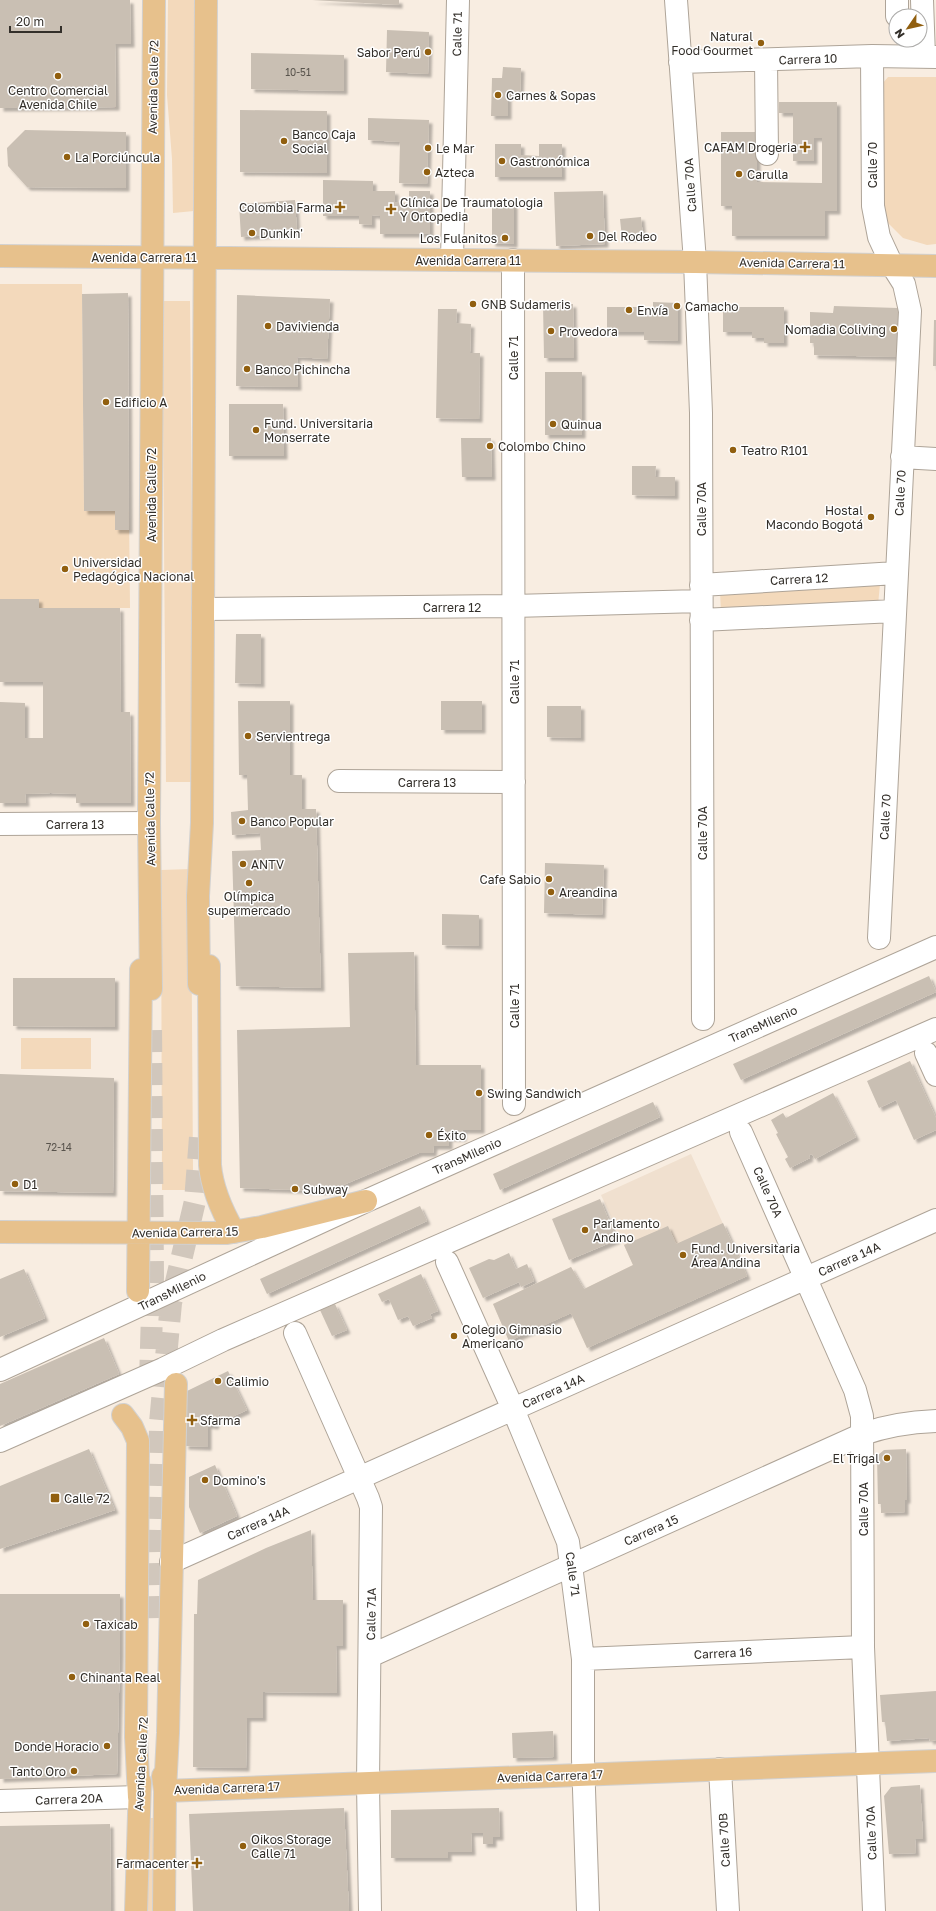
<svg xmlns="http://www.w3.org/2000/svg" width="936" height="1911" font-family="'Golos Text',sans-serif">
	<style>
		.built { fill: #f0e0cf }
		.green { fill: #f3d9bb }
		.building { fill: #c9bfb3; filter: url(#shadow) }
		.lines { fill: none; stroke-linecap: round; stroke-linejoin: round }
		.major-tunnel { stroke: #d1c7bc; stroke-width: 22; stroke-dasharray: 22 11; stroke-linecap: butt }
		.minor-casing { stroke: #aea498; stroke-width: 24 }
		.major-casing { stroke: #d2d1d0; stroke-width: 24 }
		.minor { stroke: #fff; stroke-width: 22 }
		.major { stroke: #e7c18c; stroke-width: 22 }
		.poi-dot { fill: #915f0f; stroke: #fff; stroke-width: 1.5 }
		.labels { text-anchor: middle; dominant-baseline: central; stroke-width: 3; stroke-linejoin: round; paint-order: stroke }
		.number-label { font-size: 10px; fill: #58534c }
		.street-label { font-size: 12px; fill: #332f2a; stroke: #fff }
		.poi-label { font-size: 12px; fill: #332f2a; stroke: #fff; text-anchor: start }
	</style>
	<defs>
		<filter id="shadow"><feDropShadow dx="3.5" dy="3.5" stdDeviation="1" flood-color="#0004"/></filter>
	</defs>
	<rect width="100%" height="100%" fill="#f8ede1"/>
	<path class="built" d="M691 1154 747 1276 587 1348 571 1313 509 1341 493 1304 571 1267 584 1289 633 1265 601 1195Z"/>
	<path class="green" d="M168 0H194V211L173 213 172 159 167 95Z
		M888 77H936V244L927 245 903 238 883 218 882 84Z
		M0 284H82L84 511H129L130 608H39V599H0Z
		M162 301H190L194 782H166Z
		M880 584 878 605 721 613 720 591Z
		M191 869 193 1172 190 1190H162L161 870Z
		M21 1038H91V1069H21Z
		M143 1818H154V1911H143Z"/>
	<path class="building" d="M0 0H130L131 44H115L116 107 0 108Z
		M312 0H399V5Z
		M387 30 429 32 428 74 386 72Z
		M251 53 344 55V91L251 89Z
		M503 67 521 68 520 94H508V116H491L492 78H502Z
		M779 102H837V211H825V236H732V206H721V132H757V182L822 183V138H814V161H793V113H779Z
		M240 110 327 111V173L240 172Z
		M368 118 429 120 427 184 399 183 400 142 368 140Z
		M25 130 126 132V188L27 187 8 166 7 148Z
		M495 144H521V155L539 156V144H562V177H495Z
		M323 180 373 181V191H395V202L409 203V191H430V234H380V216L372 215V225L359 224V216H323Z
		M603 191 605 244 556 246 554 192Z
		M295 200 297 233 241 237 239 204Z
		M492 203H514V244L492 243Z
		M641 217 643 237 622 238 620 219Z
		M128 293 129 530H115V511H84L82 294Z
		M237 295 330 299 327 359 297 357 298 387 236 386Z
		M653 302 678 303V341L644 340V332H607V307H644V314H653Z
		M543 304H573L574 358H544Z
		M834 306 898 308 897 357 814 355V343H810V312L833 313Z
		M723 307H784V343H764V338H752V332H723Z
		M438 309H457L456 323 471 324 470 353H480L479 419 436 418Z
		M934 320H936V366H933Z
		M545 372H582V435H545Z
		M229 404H283L284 456H229Z
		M461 438H491L492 477H462Z
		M632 466H656L655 477H675V496L632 495Z
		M0 599H39V608H120L121 712H130L131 803H76V794L51 793 25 794 26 803H0V702L25 703V738H43V682H0Z
		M236 634H261V684L235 683Z
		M238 701H290V775H302V809H316L321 988 236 986 232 851 261 850 260 833 232 835 231 812 248 810 247 775H239Z
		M441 701H482V730H441Z
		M547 706H581V738L547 737Z
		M545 863 604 865 602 915 544 913Z
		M442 914 479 915V946L442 945Z
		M414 952 416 1065H481V1130H463V1138H449V1146H434L433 1153H419L329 1191 240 1188 237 1030 350 1027 348 953Z
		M929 976 936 992 741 1080 733 1064Z
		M13 978H115V1027L13 1026Z
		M910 1061 936 1118V1130L914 1140 896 1100 879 1108 867 1081Z
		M0 1074 114 1078 113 1193 0 1191Z
		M833 1093 856 1137 815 1159 812 1154 809 1155 810 1158 790 1168 785 1159 788 1157 776 1134 778 1133 771 1120 783 1113 786 1118Z
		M653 1102 660 1117 500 1190 493 1174Z
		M600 1199 617 1240 569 1260 552 1219Z
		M420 1206 427 1221 267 1294 260 1279Z
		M723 1223 747 1276 587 1348 571 1313 509 1341 493 1304 571 1267 584 1289 633 1265 624 1245 668 1226 676 1244Z
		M509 1253 516 1269 527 1264 534 1281 521 1287 519 1282 483 1298 469 1268 489 1259 494 1260Z
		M24 1269 45 1318 0 1337V1279Z
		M421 1274 438 1311 430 1314 432 1318 413 1326 408 1316 398 1320 389 1299 382 1302 378 1294Z
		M335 1304 347 1330 332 1336 320 1310Z
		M104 1338 119 1374 0 1426V1384Z
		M228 1371 247 1410 223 1421 219 1413 215 1426 208 1425V1447L185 1446 187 1391Z
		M89 1449 115 1510 0 1549V1486Z
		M906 1449 907 1500H905V1512L881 1513V1504H878L877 1456 884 1450Z
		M215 1465 237 1516 200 1533 189 1507V1477Z
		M311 1530 313 1600H343V1646H336L337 1693 263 1692V1718H247L246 1768 193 1767 194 1614H197L198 1580 266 1548Z
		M0 1594H120V1653L117 1774 0 1779Z
		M936 1691V1740L930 1741 929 1738 887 1741 885 1722H882L880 1695Z
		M553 1731 554 1757 513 1758 512 1733Z
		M920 1785 923 1839H915L916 1853 889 1854 884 1796 891 1787Z
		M344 1808 349 1911H193L189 1814Z
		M499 1808 500 1837H493V1844H483V1833H471L472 1852H448V1858H391V1810Z
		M110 1824 111 1911H0V1826Z"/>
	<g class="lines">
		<path class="major-tunnel" d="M150 1382 153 1277 151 1023
			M159 1618 158 1540 160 1423 171 1303 195 1201 200 1137"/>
		<g class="minor-casing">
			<path id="minor" d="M676 0 695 262 701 413 703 1019
				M897 0V16
				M922 0 924 57
				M872 56 873 206 879 237 892 265 904 284 910 311 879 938
				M766 60 767 154
				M680 62 872 56 936 57
				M452 260 458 0
				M513 260 514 1104
				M902 457 936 459
				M701 585 896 573
				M203 609 513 606 701 601
				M701 620 895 611
				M339 781 514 782
				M0 824 149 823
				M926 1053 936 1075
				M741 1132 855 1390 862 1416 863 1647 874 1911
				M447 1262 513 1409 568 1542 583 1659V1759L588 1911
				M295 1333 368 1498 371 1507 368 1783 370 1911
				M0 1370 366 1201 936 947
				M0 1441 163 1369 223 1340 936 1029
				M171 1562 936 1220
				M370 1656 863 1434C888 1425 910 1422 936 1421
				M583 1659 863 1647
				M720 1769 728 1911
				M0 1801 139 1797"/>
		</g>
		<g class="major-casing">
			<path id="major" d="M0 256 695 262 936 266
				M209 966 210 1165C212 1189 222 1211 234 1232
				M199 984 198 896 202 823 206 0
				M151 989 149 823 154 0
				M0 1232 227 1233 262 1227 366 1201
				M138 1291 141 970
				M123 1415 132 1427 138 1441 136 1737 139 1797
				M163 1776 165 1791 164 1911
				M165 1791 936 1761
				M165 1791 168 1733 176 1384
				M136 1911 140 1782"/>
		</g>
		<use href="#minor" class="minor"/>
		<use href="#major" class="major"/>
	</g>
	<g class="poi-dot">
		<circle cx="761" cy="43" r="4"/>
		<circle cx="428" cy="52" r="4"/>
		<circle cx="58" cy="76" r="4"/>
		<circle cx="498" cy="95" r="4"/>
		<circle cx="284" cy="141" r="4"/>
		<path d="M803 141h4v4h4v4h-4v4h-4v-4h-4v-4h4z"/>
		<circle cx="428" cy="148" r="4"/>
		<circle cx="67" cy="157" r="4"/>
		<circle cx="502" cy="161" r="4"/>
		<circle cx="427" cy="172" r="4"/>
		<circle cx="739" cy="174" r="4"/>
		<path d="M338 201h4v4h4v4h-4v4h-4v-4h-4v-4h4z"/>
		<path d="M389 203h4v4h4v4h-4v4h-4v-4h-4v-4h4z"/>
		<circle cx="252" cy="233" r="4"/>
		<circle cx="590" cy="236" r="4"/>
		<circle cx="505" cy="238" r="4"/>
		<circle cx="473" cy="304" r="4"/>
		<circle cx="677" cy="306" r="4"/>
		<circle cx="629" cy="310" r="4"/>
		<circle cx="268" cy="326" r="4"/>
		<circle cx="894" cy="329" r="4"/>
		<circle cx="551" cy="331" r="4"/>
		<circle cx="247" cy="369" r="4"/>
		<circle cx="106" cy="402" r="4"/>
		<circle cx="553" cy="424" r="4"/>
		<circle cx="256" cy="430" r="4"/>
		<circle cx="490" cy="446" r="4"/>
		<circle cx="733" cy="450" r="4"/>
		<circle cx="871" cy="517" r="4"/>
		<circle cx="65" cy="569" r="4"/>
		<circle cx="248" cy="736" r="4"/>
		<circle cx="242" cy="821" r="4"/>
		<circle cx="243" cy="864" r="4"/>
		<circle cx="549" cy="879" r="4"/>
		<circle cx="249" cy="883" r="4"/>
		<circle cx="551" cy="892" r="4"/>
		<circle cx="479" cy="1093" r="4"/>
		<circle cx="429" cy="1135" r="4"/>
		<circle cx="15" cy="1184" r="4"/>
		<circle cx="295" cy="1189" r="4"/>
		<circle cx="585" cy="1230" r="4"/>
		<circle cx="683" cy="1255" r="4"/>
		<circle cx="454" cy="1336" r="4"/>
		<circle cx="218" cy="1381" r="4"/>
		<path d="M190 1414h4v4h4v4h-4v4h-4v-4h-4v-4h4z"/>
		<circle cx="887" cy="1458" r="4"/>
		<circle cx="205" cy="1480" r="4"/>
		<rect x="50" y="1493" width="10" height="10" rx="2"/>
		<circle cx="86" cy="1624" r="4"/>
		<circle cx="72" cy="1677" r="4"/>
		<circle cx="107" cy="1746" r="4"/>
		<circle cx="74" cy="1771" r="4"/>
		<circle cx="243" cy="1846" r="4"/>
		<path d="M195 1857h4v4h4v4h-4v4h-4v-4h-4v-4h4z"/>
	</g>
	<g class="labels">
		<g class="number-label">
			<text x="298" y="72">10-51</text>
			<text x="59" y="1147">72-14</text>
		</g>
		<g class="street-label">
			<text transform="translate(457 34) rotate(-89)">Calle 71</text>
			<text transform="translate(808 59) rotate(-2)">Carrera 10</text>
			<text transform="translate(153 87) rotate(-89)">Avenida Calle 72</text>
			<text transform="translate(872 165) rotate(-90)">Calle 70</text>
			<text transform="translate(690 185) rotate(-94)">Calle 70A</text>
			<text x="144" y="257">Avenida Carrera 11</text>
			<text x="468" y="260">Avenida Carrera 11</text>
			<text transform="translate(792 263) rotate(1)">Avenida Carrera 11</text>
			<text transform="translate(513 358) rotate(-90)">Calle 71</text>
			<text transform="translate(900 493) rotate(-87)">Calle 70</text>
			<text transform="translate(151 495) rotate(-90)">Avenida Calle 72</text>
			<text transform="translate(701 509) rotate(-90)">Calle 70A</text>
			<text transform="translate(799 579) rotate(-3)">Carrera 12</text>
			<text x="452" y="607">Carrera 12</text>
			<text transform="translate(514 682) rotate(-90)">Calle 71</text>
			<text x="427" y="782">Carrera 13</text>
			<text transform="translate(885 817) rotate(-87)">Calle 70</text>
			<text transform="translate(150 819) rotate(-91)">Avenida Calle 72</text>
			<text x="75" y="824">Carrera 13</text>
			<text transform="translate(702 833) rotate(-90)">Calle 70A</text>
			<text transform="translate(514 1006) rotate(-90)">Calle 71</text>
			<text transform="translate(763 1024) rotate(-24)">TransMilenio</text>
			<text transform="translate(467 1156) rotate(-24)">TransMilenio</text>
			<text transform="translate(768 1192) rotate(66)">Calle 70A</text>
			<text transform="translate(185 1232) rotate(-1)">Avenida Carrera 15</text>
			<text transform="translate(849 1259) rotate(-24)">Carrera 14A</text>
			<text transform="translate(172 1291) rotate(-26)">TransMilenio</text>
			<text transform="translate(553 1391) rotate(-24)">Carrera 14A</text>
			<text transform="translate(863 1509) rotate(-90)">Calle 70A</text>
			<text transform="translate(258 1523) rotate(-24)">Carrera 14A</text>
			<text transform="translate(651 1530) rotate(-24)">Carrera 15</text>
			<text transform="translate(573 1574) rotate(82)">Calle 71</text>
			<text transform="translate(371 1614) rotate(-89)">Calle 71A</text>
			<text transform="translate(723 1653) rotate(-3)">Carrera 16</text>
			<text transform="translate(141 1764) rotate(-87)">Avenida Calle 72</text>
			<text transform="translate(550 1776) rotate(-2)">Avenida Carrera 17</text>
			<text transform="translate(227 1788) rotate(-2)">Avenida Carrera 17</text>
			<text transform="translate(69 1799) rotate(-2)">Carrera 20A</text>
			<text transform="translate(871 1833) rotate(-92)">Calle 70A</text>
			<text transform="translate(724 1840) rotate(-93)">Calle 70B</text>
		</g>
		<g class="poi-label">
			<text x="753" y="36" text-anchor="end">Natural<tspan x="753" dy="14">Food Gourmet</tspan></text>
			<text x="420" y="52" text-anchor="end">Sabor Perú</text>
			<text x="58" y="90" text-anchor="middle">Centro Comercial<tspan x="58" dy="14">Avenida Chile</tspan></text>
			<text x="506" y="95">Carnes &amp; Sopas</text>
			<text x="292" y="134">Banco Caja<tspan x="292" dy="14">Social</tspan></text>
			<text x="797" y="147" text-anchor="end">CAFAM Drogeria</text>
			<text x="436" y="148">Le Mar</text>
			<text x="75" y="157">La Porciúncula</text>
			<text x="510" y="161">Gastronómica</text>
			<text x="435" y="172">Azteca</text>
			<text x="747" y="174">Carulla</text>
			<text x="400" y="202">Clínica De Traumatologia<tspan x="400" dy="14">Y Ortopedia</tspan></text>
			<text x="332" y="207" text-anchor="end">Colombia Farma</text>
			<text x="260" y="233">Dunkin'</text>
			<text x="598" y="236">Del Rodeo</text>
			<text x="497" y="238" text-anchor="end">Los Fulanitos</text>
			<text x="481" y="304">GNB Sudameris</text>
			<text x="685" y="306">Camacho</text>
			<text x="637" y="310">Envía</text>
			<text x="276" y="326">Davivienda</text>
			<text x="886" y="329" text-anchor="end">Nomadia Coliving</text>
			<text x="559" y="331">Provedora</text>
			<text x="255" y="369">Banco Pichincha</text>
			<text x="114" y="402">Edificio A</text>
			<text x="264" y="423">Fund. Universitaria<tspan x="264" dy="14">Monserrate</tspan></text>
			<text x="561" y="424">Quinua</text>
			<text x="498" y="446">Colombo Chino</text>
			<text x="741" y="450">Teatro R101</text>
			<text x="863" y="510" text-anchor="end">Hostal<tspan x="863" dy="14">Macondo Bogotá</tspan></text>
			<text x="73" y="562">Universidad<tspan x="73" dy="14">Pedagógica Nacional</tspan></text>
			<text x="256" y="736">Servientrega</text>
			<text x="250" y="821">Banco Popular</text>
			<text x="251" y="864">ANTV</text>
			<text x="541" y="879" text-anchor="end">Cafe Sabio</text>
			<text x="559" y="892">Areandina</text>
			<text x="249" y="896" text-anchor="middle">Olímpica<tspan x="249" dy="14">supermercado</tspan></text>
			<text x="487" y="1093">Swing Sandwich</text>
			<text x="437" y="1135">Éxito</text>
			<text x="23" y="1184">D1</text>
			<text x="303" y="1189">Subway</text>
			<text x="593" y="1223">Parlamento<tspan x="593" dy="14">Andino</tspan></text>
			<text x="691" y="1248">Fund. Universitaria<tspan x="691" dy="14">Área Andina</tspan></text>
			<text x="462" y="1329">Colegio Gimnasio<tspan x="462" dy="14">Americano</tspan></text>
			<text x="226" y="1381">Calimio</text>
			<text x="200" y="1420">Sfarma</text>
			<text x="879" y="1458" text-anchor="end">El Trigal</text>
			<text x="213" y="1480">Domino's</text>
			<text x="64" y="1498">Calle 72</text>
			<text x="94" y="1624">Taxicab</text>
			<text x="80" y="1677">Chinanta Real</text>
			<text x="99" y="1746" text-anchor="end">Donde Horacio</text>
			<text x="66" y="1771" text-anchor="end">Tanto Oro</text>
			<text x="251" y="1839">Oikos Storage<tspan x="251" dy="14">Calle 71</tspan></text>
			<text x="189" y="1863" text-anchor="end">Farmacenter</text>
		</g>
	</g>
	<g transform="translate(908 28) rotate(236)"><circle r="19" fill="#ffffff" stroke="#adacaa"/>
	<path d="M0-3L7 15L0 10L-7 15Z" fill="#915f0f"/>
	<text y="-6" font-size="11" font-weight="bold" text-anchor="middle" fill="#332f2a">N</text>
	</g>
	<path d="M10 26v6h51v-6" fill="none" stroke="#332f2a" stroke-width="2"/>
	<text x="16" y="26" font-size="12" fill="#332f2a" stroke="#ffffff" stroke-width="3" paint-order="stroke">20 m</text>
</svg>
